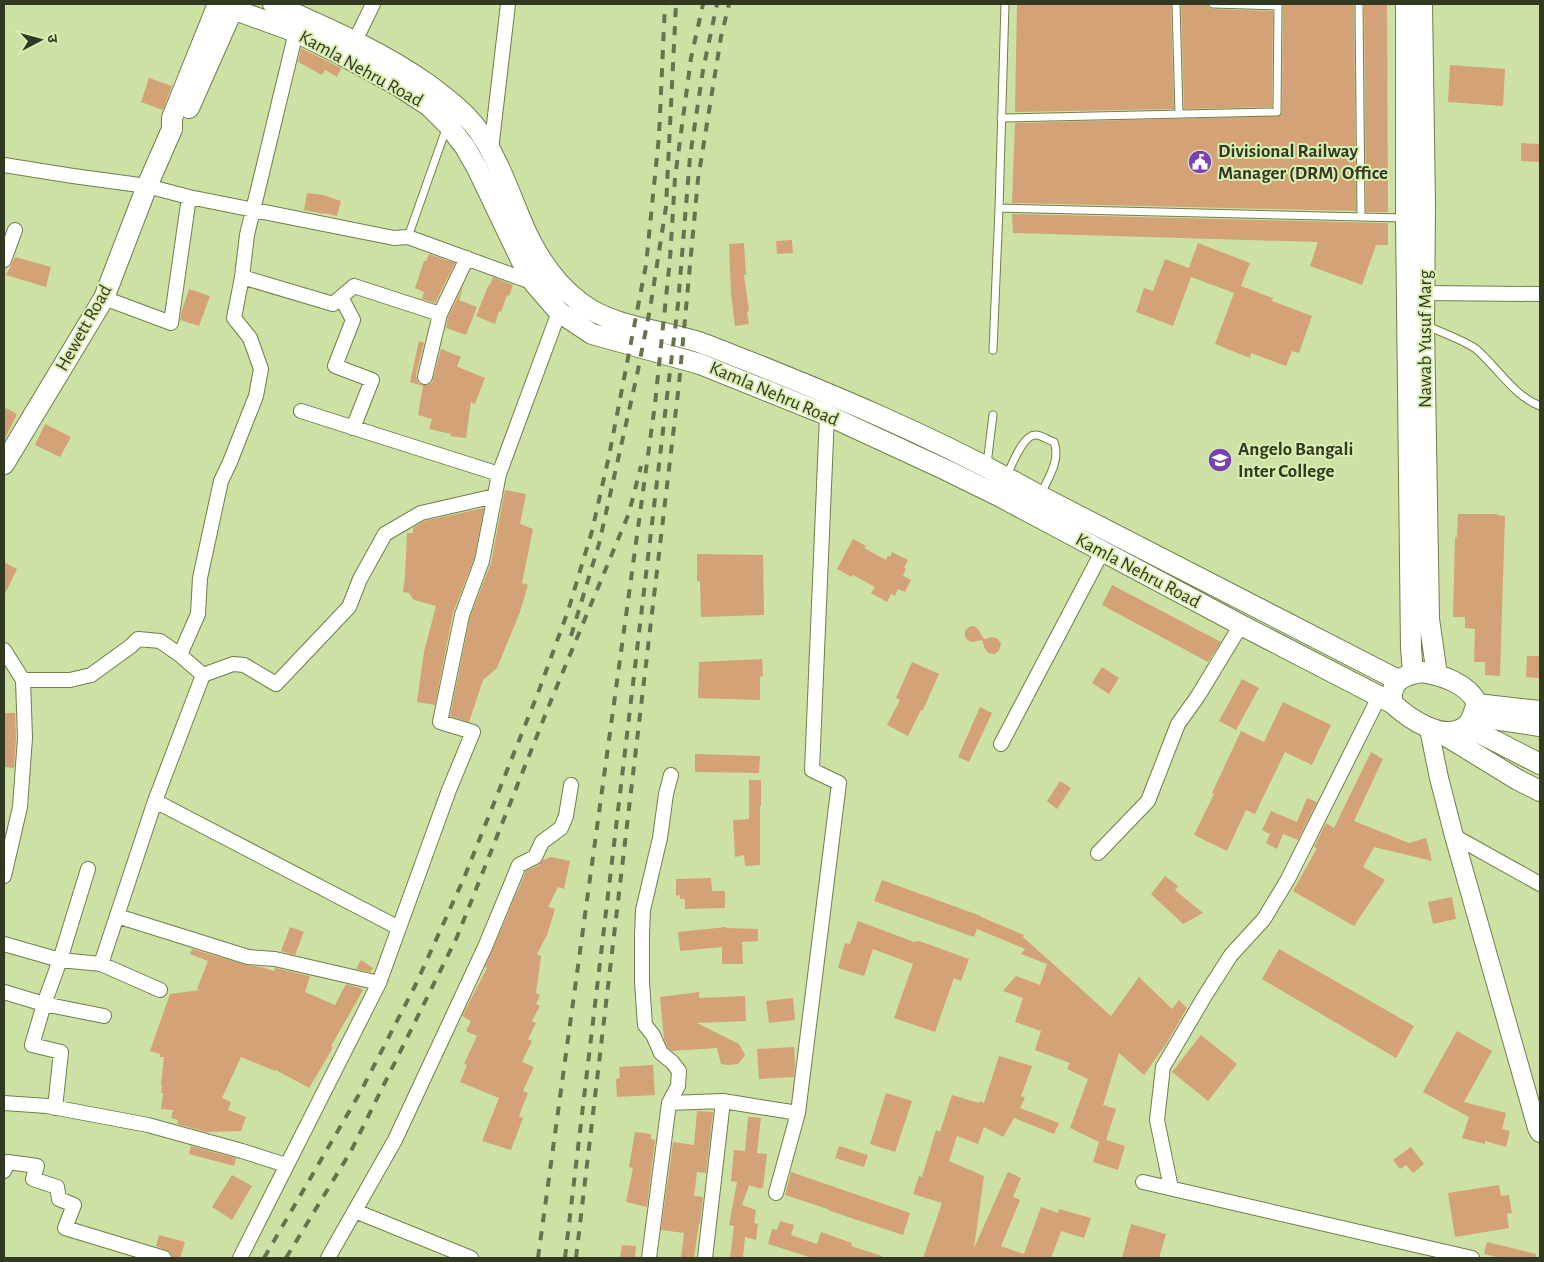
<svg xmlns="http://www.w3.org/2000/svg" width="1544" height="1262" font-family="'Alegreya Sans','Noto Sans Devanagari',sans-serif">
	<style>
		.building { fill: #d3a277 }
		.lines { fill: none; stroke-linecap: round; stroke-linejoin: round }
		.service-casing { stroke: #6f7f47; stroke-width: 9 }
		.minor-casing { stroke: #6f7f47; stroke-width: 16 }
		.tertiary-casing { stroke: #6f7f47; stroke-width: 20 }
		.secondary-casing { stroke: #6f7f47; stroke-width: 22 }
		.service { stroke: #fff; stroke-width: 7 }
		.minor { stroke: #fff; stroke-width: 14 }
		.tertiary { stroke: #fff; stroke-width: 18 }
		.secondary { stroke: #fff; stroke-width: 20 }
		.rail { stroke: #67734f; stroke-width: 4; stroke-dasharray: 9 9; stroke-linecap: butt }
		.labels { text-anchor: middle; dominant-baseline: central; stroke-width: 4; stroke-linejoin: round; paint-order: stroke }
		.street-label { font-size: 19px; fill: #323922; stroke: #dbeeb2 }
		.poi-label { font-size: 19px; font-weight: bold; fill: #323922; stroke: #dbeeb2; text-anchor: start }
	</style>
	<rect width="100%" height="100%" fill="#cee1a5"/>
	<path class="building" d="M1017 4H1171L1174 109 1015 112Z
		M1181 4H1208L1209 7 1213 9 1273 11 1272 107 1184 109Z
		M1283 4H1354L1356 211 1012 203 1015 123 1280 116 1282 112Z
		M1364 4H1387L1388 212H1366Z
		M301 48 341 68 337 77 325 70 322 75 298 62Z
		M1450 65 1505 69 1503 106 1448 102Z
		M149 78 172 86 163 110 141 102Z
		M1521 143 1540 144V162L1521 161Z
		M307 193 323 195 341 201 337 216 324 213V214L304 210Z
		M1012 214 1388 223V245H1376L1362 285 1310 266 1318 242 1013 233Z
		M792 240 793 253 777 254 776 241Z
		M744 243 746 275H744L749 311 747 312 749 324 735 326 731 293 729 244Z
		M1198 243 1250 263 1241 286 1273 298 1272 301 1312 316 1299 353 1292 351 1286 366 1251 353 1250 358 1215 344 1234 293 1191 277 1173 326 1136 312 1144 288 1153 291 1165 259 1189 268Z
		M429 254 455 263 435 303 422 299 424 292 415 288 424 261H426Z
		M15 257 51 267 46 287 6 275Z
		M493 277 513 285 509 296 507 295 501 312 499 311 495 324 476 316 489 284 490 285Z
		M464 285 459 300 477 307 466 335 446 328 448 317Z
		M189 289 210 296 199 326 180 320 182 310Z
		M419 341 424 343 416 375 417 380 419 384 427 385 432 383 441 349 461 357 457 366 458 367 485 378 475 404 471 402 466 438 450 436 451 434 429 429 432 419 418 415 423 386 410 382Z
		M4 407 17 414 4 441Z
		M45 424 71 437 60 457 35 445Z
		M505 490 526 494 520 524 533 529 522 583 528 585 520 612 497 668 483 680 469 722 450 716 470 617 491 563Z
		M484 508 474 559 453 613 435 705 417 702 424 652 436 606 414 600 409 593 403 592 405 576 407 533H413V528L424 521Z
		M1458 514H1497V515L1505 516 1500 676 1485 675V662H1474L1475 629 1465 628V617H1453L1455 537H1457Z
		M853 539 866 546 864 548 886 560 888 555 890 557 892 552 908 560 904 568 906 569 903 576 911 580 905 592 898 589 895 596 891 594 887 602 871 593 875 587 853 575 852 577 837 569Z
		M697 554 763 555 764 615 701 617 700 581H697Z
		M4 562 17 569 4 596Z
		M1112 585 1221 642 1208 662 1102 605Z
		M974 626 978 629 984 639 993 637 998 639 1001 644 999 651 994 654 988 653 985 649 982 640 972 642 967 640 965 636V631L969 627Z
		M1527 656H1540V678L1526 677Z
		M762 659 763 676 760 677V700L698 698 699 662Z
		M912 662 939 674 923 710H921L908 736 887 725 900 700 896 698Z
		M1102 667 1119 678 1109 694 1092 683Z
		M1242 679 1259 688 1236 730 1219 721Z
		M1283 702 1331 725 1312 765 1285 752 1255 814 1246 810 1227 851 1194 835 1214 794 1212 793 1241 731 1264 742Z
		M980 707 992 713 969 762 958 757Z
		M4 713H15L16 738 14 768 4 767Z
		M1371 752 1383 759 1354 821 1409 843 1426 838 1432 861 1374 847 1363 867 1385 880 1354 926 1293 891 1317 848 1314 847 1326 823 1334 828Z
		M695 754 760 756 759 773 695 772Z
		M749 780H761V806H760V865L745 866 744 855 735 857 733 820 749 819Z
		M1060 781 1071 788 1057 809 1047 801Z
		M1307 798 1317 802 1298 840 1283 834 1277 849 1266 843 1270 834 1262 830 1271 811 1297 822Z
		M551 857 570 861 564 889 558 887 548 907 555 909 547 935 537 954 541 956 536 993 540 995 536 1004 540 1006 532 1021 536 1023 528 1039 532 1041 522 1062 534 1067 523 1091 528 1093 519 1116 523 1118 511 1150 482 1141 499 1098 460 1082 467 1065 464 1064 477 1036 466 1031 471 1021 462 1016 487 968 485 967 526 871 539 865 543 860Z
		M1165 876 1178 886 1175 890 1203 913 1183 924 1151 894Z
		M711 878 712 891H725V908L685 909V899H680V895L676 896V879Z
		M882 880 981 916V917L1024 935 1023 937 1111 1016 1139 977 1172 1009 1179 1000 1187 1008 1166 1044 1144 1075 1119 1053 1103 1105 1116 1109 1106 1140 1125 1146 1118 1170 1093 1162 1099 1142 1070 1128 1088 1079 1067 1069 1070 1063 1035 1050 1041 1031 1015 1022 1023 998 1003 991 1016 976 1040 985 1047 964 1021 954 1025 949 977 929 974 937 874 901Z
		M1452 897 1456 919 1433 924 1428 902Z
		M858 921 914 942 919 941 969 959 961 981 954 978 935 1032 894 1018 913 964 873 949 864 976 838 968 845 943 850 944Z
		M290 927 304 932 295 955 281 951Z
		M726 927V928L758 929V941L742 942 743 964H722V947L680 951 678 932Z
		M192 949 246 965 261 967 274 971 275 968 310 976 305 992 335 1005 346 984 360 988 363 990 331 1046 333 1047 327 1058 309 1088 276 1070 275 1071 241 1057 222 1098 231 1102 228 1110 246 1117 241 1131 206 1132 177 1124 178 1120 171 1118 173 1110 161 1109 163 1093H161L162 1085H161L164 1057H160V1054L150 1051 170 994 200 990 197 989 208 961 190 954Z
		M1279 949 1414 1026 1396 1058 1262 979Z
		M361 960 373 968 370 972 356 969Z
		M699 992V998L745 996 746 1021 697 1023 739 1044 745 1055 738 1064 728 1065 721 1064 717 1048 672 1051 668 1048 664 1039 660 997Z
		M793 998 795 1020 769 1023 766 1001Z
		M1457 1031 1492 1051 1464 1102 1506 1113 1502 1129 1510 1131 1506 1147 1485 1141V1144L1462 1138 1469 1117 1423 1092Z
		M1201 1035 1237 1064 1208 1101 1172 1072Z
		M794 1047 795 1064 794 1077 759 1079 757 1049Z
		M999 1056 1032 1066 1021 1096 1025 1098 1020 1108 1059 1123 1054 1134 1014 1118 1003 1137 984 1127 978 1144 957 1136 949 1161 984 1176 974 1248 1008 1172 1021 1178 1013 1197 1020 1200 1001 1246 1024 1254 1041 1207 1058 1213 1059 1209 1091 1218 1084 1238 1061 1231 1051 1258H923L942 1203 913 1194 919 1176 922 1177 936 1130 940 1132 952 1095 979 1103 980 1101 984 1103Z
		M653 1065 655 1095 617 1097 616 1079 620 1078 619 1067Z
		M886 1093 912 1101 895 1152 870 1144Z
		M697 1111 713 1112 706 1173 697 1172 694 1196 703 1197 700 1224 699 1223 694 1258H681L684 1233 661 1230 673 1142 694 1145Z
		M748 1117 761 1118 757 1153 767 1154 763 1188 761 1187V1189L749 1185 742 1205 756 1210 754 1223 758 1224 756 1240 745 1237 743 1258H730L734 1226 729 1225 737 1182 731 1181 734 1150 745 1151Z
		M635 1132 651 1134V1139L655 1140 647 1207 626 1202 633 1168 629 1167Z
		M191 1146 236 1158 234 1166 189 1154Z
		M839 1146 868 1155 864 1167 835 1158Z
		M1411 1147 1424 1164 1413 1173 1406 1165 1400 1169 1393 1160Z
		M791 1172 910 1213 903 1235 851 1218 828 1210V1209L785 1195Z
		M232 1175 252 1186 232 1220 212 1207Z
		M1499 1185 1501 1196 1509 1195 1512 1213 1507 1214 1509 1228 1455 1237 1448 1193Z
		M780 1221 794 1225 791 1235 817 1244 821 1232 852 1243 851 1246 882 1256V1258H812L768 1244 772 1229 777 1230Z
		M1131 1224 1166 1234 1159 1258H1122Z
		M159 1235 185 1242 180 1258H173L170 1252 156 1246Z
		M1487 1242 1536 1254 1535 1258H1501L1484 1254Z
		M622 1245 636 1246 635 1258H620Z"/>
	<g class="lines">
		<g class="service-casing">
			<path id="service" d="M1176 4 1179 114
				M1359 4 1361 217
				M1001 118 1277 112 1278 6 1213 4
				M999 208 1404 218
				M408 237 446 129
				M1427 326C1439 331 1467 342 1476 349 1498 368 1513 395 1540 406
				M993 350 999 208 1005 4
				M987 464 993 415
				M1007 475C1012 465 1023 434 1036 435 1041 435 1048 440 1054 442 1061 460 1048 478 1041 494"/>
		</g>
		<g class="minor-casing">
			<path id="minor" d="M355 41 373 4
				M491 150 508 4
				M4 165 73 176 147 186 189 197 394 238 408 237 534 283
				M4 260 15 230
				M242 277 333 304 354 286 440 314 425 377
				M1424 293 1540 294
				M341 297 353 320 335 366 372 380 353 428
				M104 298 171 323 189 197
				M440 314 467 258
				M301 411 499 474
				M4 650 23 680 25 738 20 807 4 876
				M180 655 198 614 200 578 221 481 230 462 256 396 261 369 250 338 234 318 242 277 247 235 296 32
				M23 680H70L91 675 131 646 138 639 160 641 180 655 203 675 233 664 244 665 276 684 349 607 360 579 385 534 421 513 495 496
				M1001 744 1102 552
				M155 801 399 928
				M1454 836 1540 884
				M1098 853 1148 801 1178 724 1198 696 1241 625
				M117 916 248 957 275 959 379 983
				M4 944 60 960 101 964 155 801 203 675
				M101 964 160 990
				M4 992 44 1004 104 1016
				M4 1103 47 1106 148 1125 242 1151 286 1165
				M669 1103 678 1086 679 1071 672 1062 661 1053 653 1035 645 1025 642 982V935L643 910 660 838 666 794 671 775
				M55 1108 61 1052 32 1045 44 1004 60 960 88 869
				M4 1171 8 1162 37 1166 33 1179 57 1187 59 1199 74 1205 65 1228 164 1258
				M1143 1182 1472 1258
				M1171 1188 1157 1120 1163 1067 1206 994 1231 955 1264 919 1288 879 1379 697
				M776 1193 798 1113 839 783 812 770 827 415
				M355 1211 471 1258
				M240 1258 379 983 449 790 473 732 440 722 462 615 482 561 499 474 559 312
				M328 1258 395 1140 485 947 519 865 535 857 542 842 561 828 566 816 571 785
				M649 1258 669 1103 723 1101 798 1113
				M705 1258 723 1101"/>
		</g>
		<g class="tertiary-casing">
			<path id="tertiary" d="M1477 703 1540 710
				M1473 717 1540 727
				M1429 729 1439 778 1454 836 1537 1128 1540 1133"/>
		</g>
		<g class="secondary-casing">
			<path id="secondary" d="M273 4C327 28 381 51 429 85 446 98 465 112 478 130 497 157 508 189 521 220 534 252 554 283 581 303 617 330 666 329 707 345 820 389 934 436 1040 496L1398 680
				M1406 4V218L1411 648 1413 673
				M1422 4 1425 205 1424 324 1429 619 1437 675
				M238 11 296 32 342 55 397 85 429 106 448 125 465 147 477 168 522 262 534 283 559 312 592 334 700 364 827 415 946 470 997 495 1241 625 1392 703
				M189 108 232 11
				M4 464 104 298 147 186 172 129V118L218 4
				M1422 672C1442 675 1468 684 1477 703 1474 711 1473 719 1467 725 1446 745 1408 718 1392 703 1390 681 1402 675 1422 672Z
				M1466 726 1540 764
				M1438 731 1518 780 1540 791"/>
		</g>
		<use href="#service" class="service"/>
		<use href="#minor" class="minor"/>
		<use href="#tertiary" class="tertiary"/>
		<use href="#secondary" class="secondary"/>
		<path class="rail" d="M571 636 599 544 637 375 650 309 666 207 676 4
			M264 1258 361 1091 416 984 464 878 538 693 568 611 592 531 609 456 646 265 659 136 665 4
			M286 1258 351 1151 457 937 552 698 629 513 641 466
			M538 1258 655 404 670 259 675 178 691 58 703 4
			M565 1258 678 304 690 157 703 70 717 4
			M576 1258 679 384 698 179 721 37 729 4"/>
	</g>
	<defs>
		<g id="civic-disc" transform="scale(1.25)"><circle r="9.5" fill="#7a41b7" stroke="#dbeeb2"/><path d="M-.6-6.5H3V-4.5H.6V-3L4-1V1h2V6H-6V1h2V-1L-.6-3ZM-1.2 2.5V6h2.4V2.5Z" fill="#fff"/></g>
		<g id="school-disc" transform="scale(1.25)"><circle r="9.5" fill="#7a41b7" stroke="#dbeeb2"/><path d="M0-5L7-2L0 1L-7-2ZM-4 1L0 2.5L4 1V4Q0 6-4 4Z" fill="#fff"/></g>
	</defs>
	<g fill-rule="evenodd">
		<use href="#civic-disc" x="1200" y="162"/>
		<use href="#school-disc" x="1220" y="460"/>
	</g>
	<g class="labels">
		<g class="street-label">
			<text transform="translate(361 69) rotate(29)">Kamla Nehru Road</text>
			<text transform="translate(84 328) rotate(-61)">Hewett Road</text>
			<text transform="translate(1425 339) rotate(-90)">Nawab Yusuf Marg</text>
			<text transform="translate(774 394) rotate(23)">Kamla Nehru Road</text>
			<text transform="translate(1138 571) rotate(28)">Kamla Nehru Road</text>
		</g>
		<g class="poi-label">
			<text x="1218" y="151">Divisional Railway<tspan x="1218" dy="22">Manager (DRM) Office</tspan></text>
			<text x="1238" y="449">Angelo Bangali<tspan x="1238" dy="22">Inter College</tspan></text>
		</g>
	</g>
	<rect width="1544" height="1262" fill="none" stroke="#323922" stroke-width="10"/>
	<g transform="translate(40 40) rotate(84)" stroke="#dbeeb2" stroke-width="4" paint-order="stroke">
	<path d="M0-4L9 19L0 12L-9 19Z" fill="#323922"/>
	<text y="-8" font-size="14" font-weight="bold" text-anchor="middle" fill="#323922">उ</text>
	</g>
</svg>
